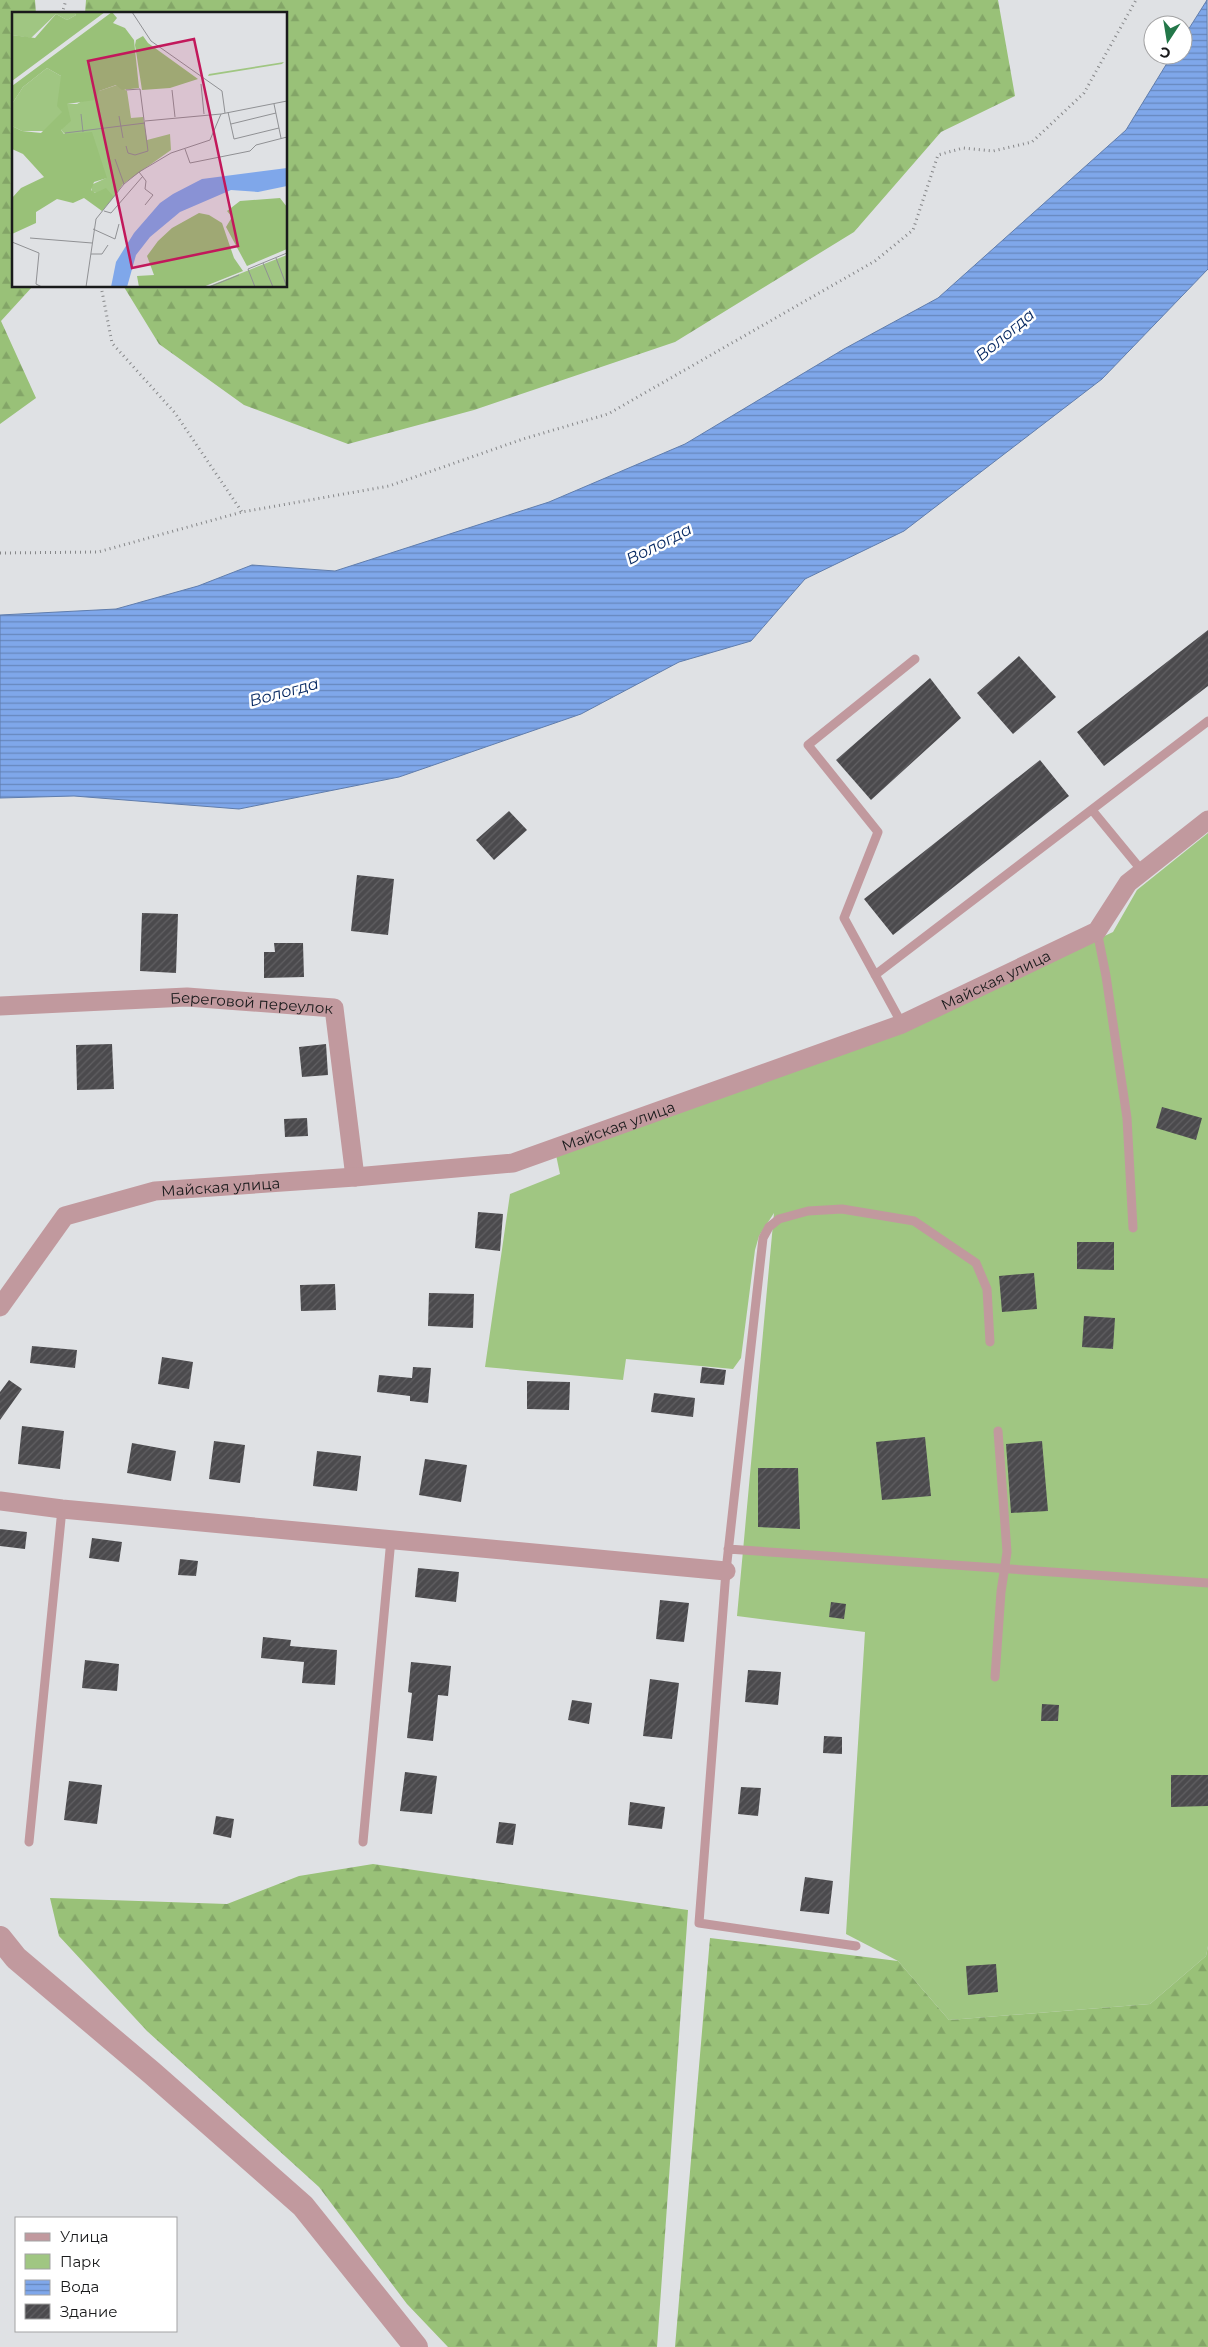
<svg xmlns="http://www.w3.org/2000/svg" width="1208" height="2347" font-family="Montserrat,sans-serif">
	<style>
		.green { fill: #a0c682 }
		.forest { fill: url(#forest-firs) }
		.water { fill: url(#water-rules); stroke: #607dac }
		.building { fill: url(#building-hatch) }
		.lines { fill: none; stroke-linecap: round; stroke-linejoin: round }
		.path { stroke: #868789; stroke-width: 3; stroke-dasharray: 1 4; stroke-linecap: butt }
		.service { stroke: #c1999e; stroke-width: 9 }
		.minor { stroke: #c1999e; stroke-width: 19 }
		.tertiary { stroke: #c1999e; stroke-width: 24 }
		.labels { text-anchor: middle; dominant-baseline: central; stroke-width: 5; stroke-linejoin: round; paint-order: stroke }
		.street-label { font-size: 15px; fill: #191a1b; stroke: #fff }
		.water-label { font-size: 16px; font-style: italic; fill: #062861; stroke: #fff }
		.inset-road { fill: none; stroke: #909194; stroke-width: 1 }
		.view { fill: #c2185b; fill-opacity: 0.15; stroke: #c2185b; stroke-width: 2.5 }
		.inset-edge { fill: none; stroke: #191a1b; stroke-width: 2.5 }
	</style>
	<defs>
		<pattern id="forest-firs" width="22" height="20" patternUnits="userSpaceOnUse" patternTransform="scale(1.25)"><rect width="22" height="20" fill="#99c178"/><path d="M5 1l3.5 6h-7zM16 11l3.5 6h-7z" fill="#83a567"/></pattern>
		<pattern id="water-rules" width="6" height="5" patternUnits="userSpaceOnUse" patternTransform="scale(1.25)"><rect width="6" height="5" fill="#7fa7ea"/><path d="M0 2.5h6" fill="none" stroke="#6787bd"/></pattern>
		<pattern id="building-hatch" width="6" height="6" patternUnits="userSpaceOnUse" patternTransform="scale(1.25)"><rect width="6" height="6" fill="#4b4a4d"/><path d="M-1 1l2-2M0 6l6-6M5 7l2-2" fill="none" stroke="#616063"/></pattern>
	</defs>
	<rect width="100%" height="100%" fill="#dfe1e4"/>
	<path class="green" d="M1208 833V1946L1206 1956 1150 2004 949 2020 898 1961 846 1934 865 1632 737 1616 774 1213 759 1236 755 1250 741 1358 733 1369 626 1359 623 1380 485 1367 510 1194 560 1174 556 1155 905 1030 1113 932 1137 890Z"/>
	<path class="forest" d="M0 0H35L36 14H14V286H33L1 321 36 398 0 424Z
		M86 0H998L1015 96 941 132 854 232 675 342 474 410 348 444 244 405 159 344 124 287 286 286V14H85Z
		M373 1864 688 1910 657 2347H448L407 2304 319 2187 147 2031 59 1936 50 1898 227 1904 299 1876Z
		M710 1938 898 1961 949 2020 1150 2004 1206 1956 1208 1946V2347H675Z"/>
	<path class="water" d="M1207 0 1208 269 1102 379 904 531 805 579 751 641 679 662 581 714 399 777 239 809 74 796 0 798V615L116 609 198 586 252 565 335 571 549 502 685 444 844 349 938 298 1126 130 1172 55H1183V38Z"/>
	<path class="building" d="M1208 630V686L1104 766 1077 732Z
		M1019 656 1056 697 1013 734 977 693Z
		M930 678 961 718 871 800 836 760Z
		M1040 760 1069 796 893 935 864 899Z
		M509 811 527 830 494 860 476 840Z
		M357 875 394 879 388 935 351 931Z
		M142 913 178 914 176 973 140 971Z
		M274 943H303L304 977 264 978V952H275Z
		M112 1044 114 1089 77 1090 76 1045Z
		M326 1044 328 1075 302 1077 299 1047Z
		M1162 1107 1202 1118 1196 1140 1156 1128Z
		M307 1118 308 1136 285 1137 284 1119Z
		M478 1212 503 1214 500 1251 475 1248Z
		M1077 1242H1114V1270L1077 1269Z
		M1034 1273 1037 1309 1002 1312 999 1276Z
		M335 1284 336 1310 301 1311 300 1285Z
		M429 1293 474 1294 473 1328 428 1326Z
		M1084 1316 1115 1318 1113 1349 1082 1347Z
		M32 1346 77 1350 75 1368 30 1363Z
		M162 1357 193 1362 189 1389 158 1384Z
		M413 1367 431 1368 428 1403 410 1401V1396L377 1392 379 1375 412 1378Z
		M702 1367 726 1370 724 1385 700 1383Z
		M9 1380 22 1389 0 1420V1392Z
		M527 1381 570 1382 569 1410 527 1409Z
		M654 1393 695 1398 693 1417 651 1412Z
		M22 1426 64 1431 60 1469 18 1464Z
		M925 1437 931 1496 882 1500 876 1442Z
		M214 1441 245 1445 240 1483 209 1479Z
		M1042 1441 1048 1511 1011 1513 1006 1444Z
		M132 1443 176 1451 171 1481 127 1473Z
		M317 1451 361 1456 357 1491 313 1486Z
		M425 1459 467 1465 461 1502 419 1495Z
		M758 1468H798L800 1529 758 1527Z
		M0 1529 27 1532 25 1549 0 1546Z
		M92 1538 122 1542 119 1562 89 1558Z
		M180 1559 198 1561 196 1576 178 1575Z
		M418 1568 459 1572 456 1602 415 1597Z
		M660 1600 689 1603 684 1642 656 1639Z
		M831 1602 846 1604 844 1619 829 1617Z
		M263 1637 291 1640 290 1646 337 1650 335 1685 302 1683 304 1662 261 1658Z
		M85 1660 119 1664 117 1691 82 1688Z
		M411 1662 451 1666 448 1696 438 1695 433 1741 407 1738 412 1693 408 1692Z
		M748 1670 781 1672 778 1705 745 1702Z
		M650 1679 679 1683 672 1739 643 1736Z
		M572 1700 592 1703 589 1724 568 1720Z
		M1042 1704 1059 1705 1058 1721H1041Z
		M824 1736 842 1737V1754L823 1753Z
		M405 1772 437 1776 432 1814 400 1811Z
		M1171 1775H1208V1806L1171 1807Z
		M69 1781 102 1785 97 1824 64 1820Z
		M741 1787 761 1788 758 1816 738 1814Z
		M630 1802 665 1807 662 1829 628 1825Z
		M216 1816 234 1819 231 1838 213 1834Z
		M499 1822 516 1824 513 1845 496 1843Z
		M805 1877 833 1881 829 1914 800 1911Z
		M996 1964 998 1992 968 1995 966 1966Z"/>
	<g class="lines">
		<path class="path" d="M62 14 66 0
			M101 286 112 343 175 413 242 512
			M0 553 98 552 242 512 389 486 523 439 608 414 875 261 913 230 938 155 963 148 993 151 1032 142 1084 93 1136 0"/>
		<path class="service" d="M1092 810 1143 872
			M1097 931 1106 976 1127 1118 1133 1228
			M875 975 1208 721
			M902 1024 844 918 878 832 808 745 915 659
			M728 1549 1208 1583
			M995 1677 1001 1592 1007 1552 998 1431
			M29 1842 62 1509
			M363 1842 391 1539
			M856 1946 699 1923 726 1571 763 1238 769 1227 779 1219 808 1211 842 1209 914 1221 976 1263 987 1289 990 1342"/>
		<g class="minor">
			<path id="s1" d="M0 1006 187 997 334 1008 355 1177"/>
			<path id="s2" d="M0 1307 65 1216 155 1191 355 1177 513 1163 902 1024 1097 931 1128 883 1208 820"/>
			<path d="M0 1501 62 1509 726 1571"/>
		</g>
		<path class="tertiary" d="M0 1938 16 1958 152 2073 303 2206 416 2347"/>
	</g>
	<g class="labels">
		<g class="street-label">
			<text stroke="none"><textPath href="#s2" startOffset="1081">Майская улица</textPath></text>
			<text stroke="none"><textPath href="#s1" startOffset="252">Береговой переулок</textPath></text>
			<text stroke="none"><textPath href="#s2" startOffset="676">Майская улица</textPath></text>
			<text stroke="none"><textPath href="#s2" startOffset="271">Майская улица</textPath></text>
		</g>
		<g class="water-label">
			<text transform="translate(1005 335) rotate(-40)">Вологда</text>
			<text transform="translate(659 544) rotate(-27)">Вологда</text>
			<text transform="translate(284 692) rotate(-15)">Вологда</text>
		</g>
	</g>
	<g transform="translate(12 12)">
		<rect width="275" height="275" fill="#dfe1e4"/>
		<path d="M0 0H62L64 3 55 8 44 2 19 26 0 23ZM272 50 270 52 196 64 197 62ZM35 56 49 64 51 100 34 119H10L0 114V92L11 75ZM105 73 115 79 119 106 131 105 135 128 158 122 159 138 111 172 102 185 80 180 79 173 94 166 49 118 55 102 54 92H65L87 79ZM275 243V275H195L252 252Z" fill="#a0c682"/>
		<path d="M62 0H93L0 69V23L23 26 44 2 55 8 64 3ZM100 0 105 6 101 11 113 16 122 28 127 76 110 78 104 73 87 79 83 88 55 92 59 109 49 118 52 122 80 120 95 166 82 170 79 178 83 181 94 176 102 185 90 199 72 186 61 191 45 187 24 200V211L0 222V186L9 176 32 165 11 142 0 137V114L10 119 29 121 50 100 45 94 49 64 35 56 11 75 0 92V74ZM131 24 136 31 186 67 158 76 130 78 123 33 124 28ZM268 186 275 195V237L235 254 214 215 220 205 215 199 228 189ZM187 201 197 203 210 211 222 246 231 259 191 275H127L125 264 142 263 135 244 146 229 160 216Z" fill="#99c178"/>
		<path d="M275 156V174L246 180 219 178 168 200 138 225 124 243 115 275H99L104 250 122 221 148 191 161 182 190 167Z" fill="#7fa7ea"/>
		<path class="inset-road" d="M120 0 139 29 210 79 213 101M189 72 192 102M160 78 163 105M262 92 269 126M216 100 222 127 267 116M69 102 71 120M107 104 111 126M133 109 209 102 275 89M219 112 264 101M53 121 133 111M114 134 116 141 123 143 136 139 128 77 114 78M173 137 178 151 238 139 244 133 275 125M103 147 112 172M127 160 134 169 133 177 141 183 133 193M92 199 99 201 131 164M81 217 103 227 107 212M18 226 80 231M0 230 27 241 24 272 30 275M79 242H90L96 233M264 246 275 275M251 251 261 275M74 275 84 207 112 172 127 160 159 141 198 128 209 102M197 275 227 263M243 275 236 257 275 241"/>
		<path class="view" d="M182 27 226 234 120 256 76 49Z"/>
		<rect width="275" height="275" class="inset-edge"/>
	</g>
	<rect x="15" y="2217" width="162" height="115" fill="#ffffff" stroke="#a3a3a4"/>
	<rect x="25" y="2233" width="25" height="8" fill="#c1999e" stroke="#a3a3a4"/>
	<text x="60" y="2242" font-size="15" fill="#191a1b">Улица</text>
	<rect x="25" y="2254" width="25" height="15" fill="#a0c682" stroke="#a3a3a4"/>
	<text x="60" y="2267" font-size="15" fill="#191a1b">Парк</text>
	<rect x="25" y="2280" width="25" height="15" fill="url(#water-rules)" stroke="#a3a3a4"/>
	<text x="60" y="2292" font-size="15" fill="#191a1b">Вода</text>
	<rect x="25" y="2304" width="25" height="15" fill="url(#building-hatch)" stroke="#a3a3a4"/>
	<text x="60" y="2317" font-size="15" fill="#191a1b">Здание</text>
	<g transform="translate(1168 40) rotate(192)"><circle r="24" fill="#ffffff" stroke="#a3a3a4"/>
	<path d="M0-4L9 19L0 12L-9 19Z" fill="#237749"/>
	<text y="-8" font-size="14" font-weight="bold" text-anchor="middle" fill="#191a1b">С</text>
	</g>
</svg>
